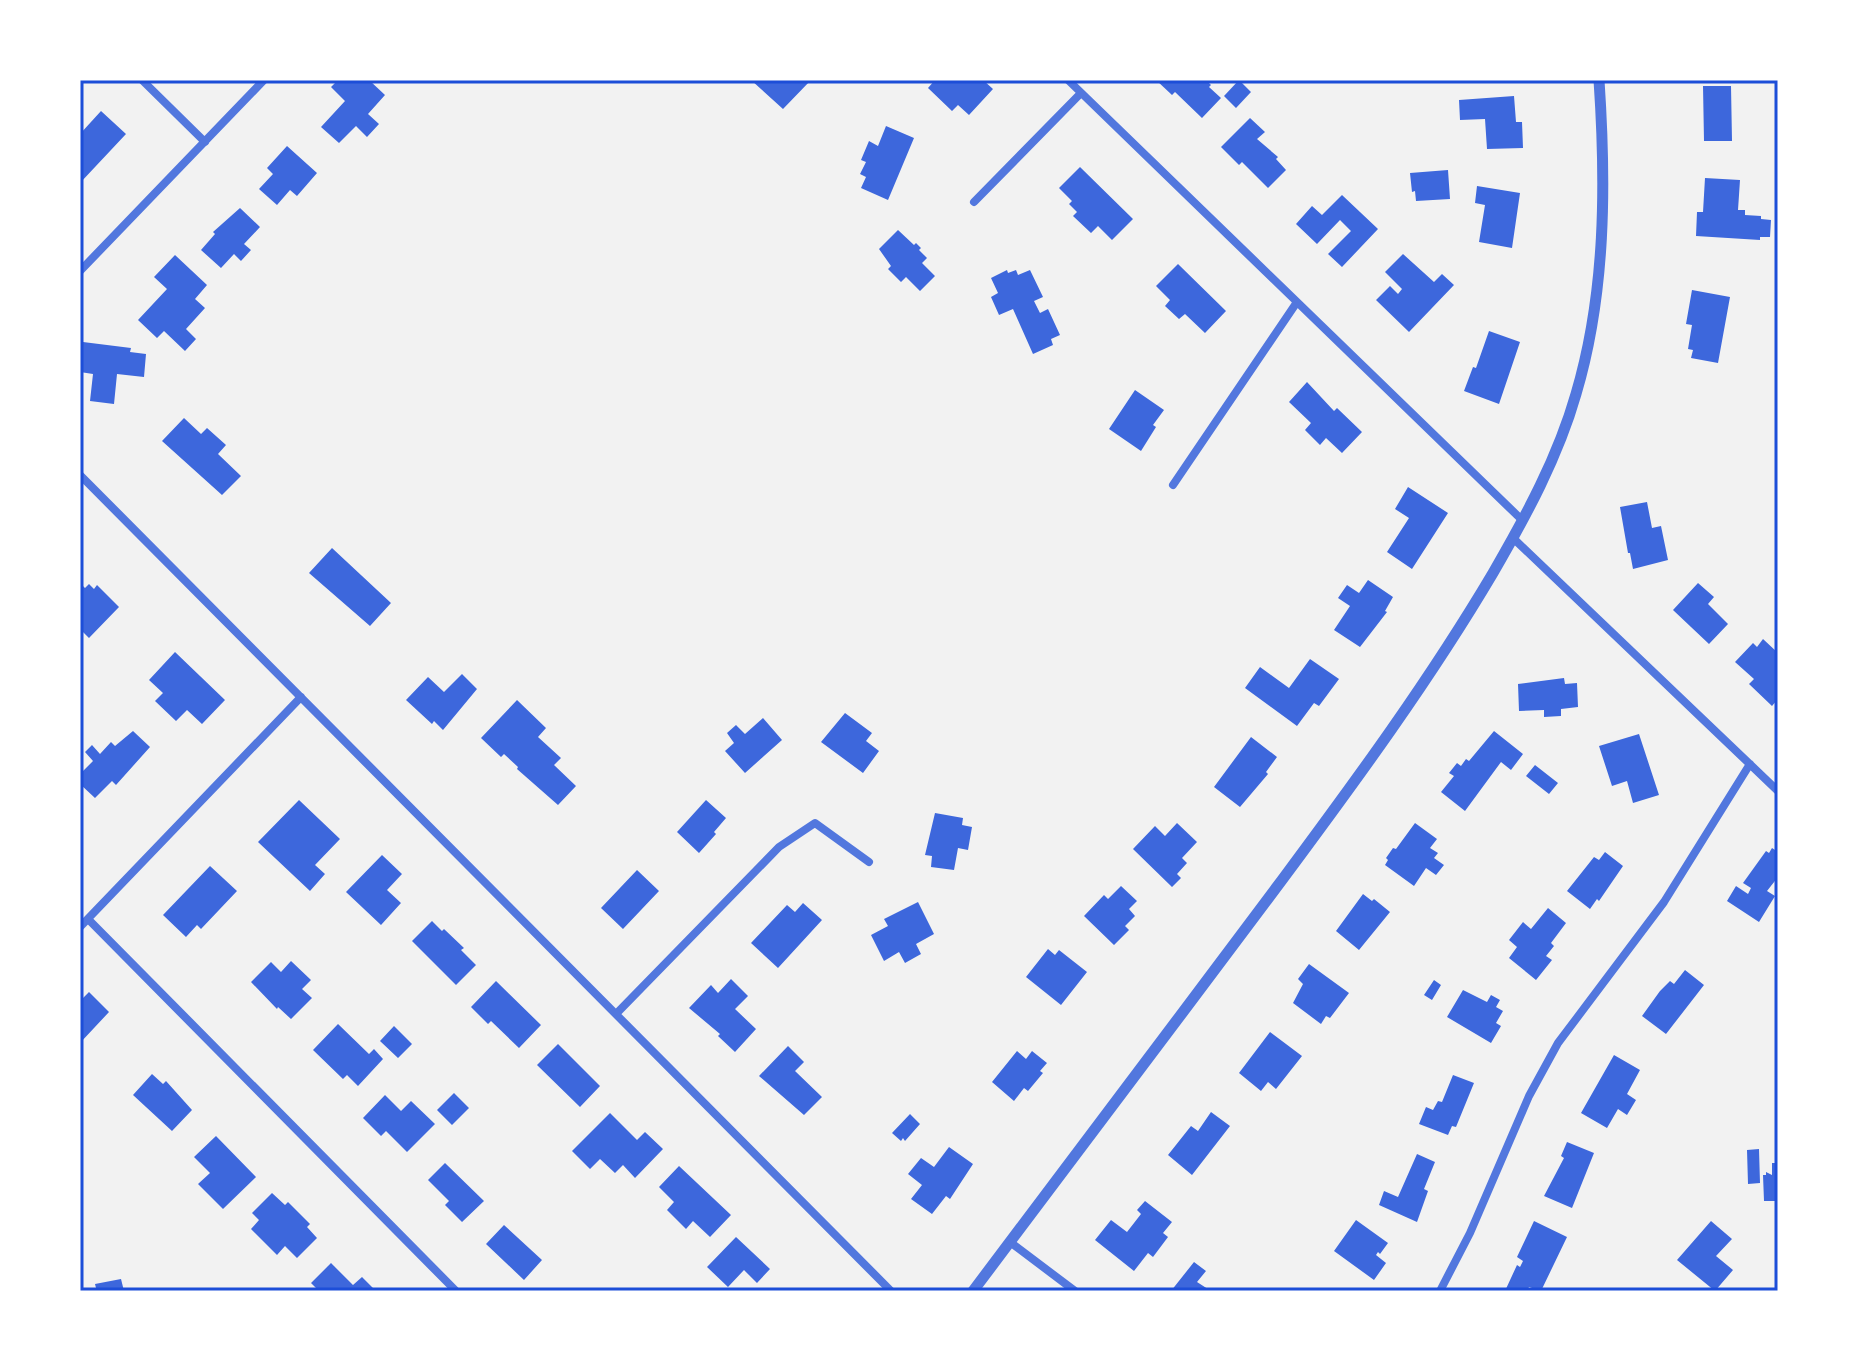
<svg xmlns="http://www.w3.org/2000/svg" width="1858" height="1371" font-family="Bitter,serif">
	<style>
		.building { fill: #3d67dc }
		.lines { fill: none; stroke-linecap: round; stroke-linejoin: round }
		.minor { stroke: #5277de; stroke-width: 8 }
		.tertiary { stroke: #5277de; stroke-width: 11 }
		.neatline { fill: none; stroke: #1d4ed8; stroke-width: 3 }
	</style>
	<rect width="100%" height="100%" fill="#f2f2f2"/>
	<path class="building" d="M338 80H369L385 95 368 114 379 124 367 137 356 126 339 143 321 127 345 101 331 87Z
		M751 80H811L783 109Z
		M935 80H983L993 89 969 115 958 105 952 111 928 88Z
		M1156 80H1206L1211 85 1209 87 1221 98 1202 118 1175 92 1172 95Z
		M1239 80 1251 92 1236 108 1224 96Z
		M1703 86H1731L1732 141H1704Z
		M1514 96 1516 122H1522L1523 148 1487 149 1485 119 1460 120 1459 100Z
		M101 111 126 134 80 183V134Z
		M1250 118 1265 132 1257 139 1278 157 1276 159 1286 170 1268 188 1242 162 1239 165 1221 147Z
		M886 126 914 138 888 200 861 188 866 177 860 174 866 162 861 160 869 141 878 146Z
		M287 146 317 173 297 196 290 190 277 205 259 189 273 174 267 168Z
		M1080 167 1133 219 1112 240 1098 226 1091 233 1073 216 1077 212 1069 204 1072 201 1059 188Z
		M1448 170 1450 199 1416 201 1415 191 1412 192 1410 173Z
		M1705 178 1740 180 1738 210H1745V215L1761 216V219L1771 220 1770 237H1760V240L1696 236 1697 212H1703Z
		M1477 186 1520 193 1512 248 1479 242 1485 205 1475 203Z
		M1342 195 1378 229 1342 267 1328 254 1351 231 1340 220 1317 244 1296 224 1312 206 1322 215Z
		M240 208 260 227 244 244 251 250 241 261 234 254 221 268 201 250 215 234 213 232Z
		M898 230 914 245 916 243 921 248 919 250 927 258 922 263 935 276 920 291 906 277 901 282 888 269 891 266 879 249Z
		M1403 254 1434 282 1442 274 1454 285 1409 332 1376 300 1390 286 1398 294 1402 289 1385 272Z
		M175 255 207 285 195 299 205 308 186 329 196 339 185 351 164 331 157 338 138 320 167 289 154 277Z
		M1178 264 1226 311 1205 333 1185 314 1179 319 1165 306 1170 300 1156 286Z
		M1007 270 1008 273 1016 270 1018 275 1030 270 1043 297 1034 301 1040 313 1048 309 1060 335 1051 339 1053 345 1033 354 1013 309 999 315 991 297 998 293 991 278Z
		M1692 290 1730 297 1718 363 1691 358 1693 350 1688 349 1692 325 1686 324Z
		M1489 331 1520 342 1499 404 1464 391 1473 367 1476 368Z
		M83 342 131 348 130 352 146 354 144 377 117 374 114 404 90 401 93 374 80 372Z
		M1307 382 1334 411 1337 408 1362 432 1342 453 1326 438 1320 445 1305 430 1311 423 1289 402Z
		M1135 390 1164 410 1153 425 1156 427 1141 451 1109 429Z
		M184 418 201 434 207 428 226 445 218 454 241 476 222 495 162 441Z
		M1408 487 1448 513 1412 569 1387 552 1409 518 1395 509Z
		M1647 502 1652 528 1661 526 1668 560 1633 569 1630 553H1628L1620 507Z
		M332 548 391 603 370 626 309 573Z
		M1368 580 1393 597 1385 611 1387 612 1360 647 1334 630 1350 606 1338 598 1347 585 1359 593Z
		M80 583 85 588 89 584 94 589 97 585 119 607 89 638 80 629Z
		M1698 583 1714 597 1708 604 1728 624 1709 644 1673 610Z
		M1763 639 1778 653V699L1772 706 1749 684 1754 679 1735 662 1753 643 1757 647Z
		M175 652 225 700 202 724 187 710 176 721 155 701 163 693 149 680Z
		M1310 659 1339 679 1319 706 1314 703 1297 726 1245 688 1260 667 1289 688Z
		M462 674 477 689 443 730 434 721 432 724 406 700 428 677 444 692Z
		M1564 678 1565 684 1577 683 1578 707 1561 709V716L1544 717V710L1519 711 1518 684Z
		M517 700 546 728 538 737 561 758 554 765 576 786 558 805 517 769 518 767 504 754 501 757 481 738Z
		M845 713 872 733 866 741 879 751 863 773 821 742Z
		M763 718 782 740 745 773 725 751 734 743 727 733 736 725 745 734Z
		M133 731 150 747 116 785 112 781 95 798 80 784V774L93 761 85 752 92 745 100 754 111 742 115 746Z
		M1494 731 1523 754 1511 770 1501 762 1465 811 1441 792 1454 776 1449 773 1457 763 1461 766 1466 759 1469 761Z
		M1639 734 1659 795 1633 803 1627 781 1612 786 1599 746Z
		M1251 737 1277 757 1266 772 1268 774 1240 807 1214 787Z
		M1535 765 1558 783 1549 794 1526 776Z
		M299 800 340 839 315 865 325 874 310 891 258 842Z
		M706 800 726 818 714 832 716 834 699 853 677 832Z
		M935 813 963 818 962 825 972 827 968 850 958 848 954 870 931 867 932 856 925 855Z
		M1177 823 1197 842 1182 858 1187 863 1177 874 1181 878 1172 887 1133 849 1155 826 1165 836Z
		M1415 823 1437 839 1430 848 1438 853 1434 858 1444 865 1436 875 1426 868 1414 886 1385 865 1388 860 1386 858 1393 848 1396 849Z
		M1772 848 1778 852V877L1767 891 1775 896 1759 922 1727 901 1736 886 1748 894 1751 888 1743 883 1766 851 1769 853Z
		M1605 852 1623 866 1599 901 1597 899 1590 909 1567 891 1594 857 1599 860Z
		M382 855 402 874 387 890 401 903 381 925 346 892Z
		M210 866 237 891 201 929 197 925 186 937 163 915Z
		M637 870 659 891 623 929 601 908Z
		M1121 886 1137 901 1129 909 1135 916 1125 926 1129 930 1114 945 1084 916 1104 895 1108 899Z
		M1363 894 1372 901 1374 899 1390 912 1359 950 1336 931Z
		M918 902 934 934 916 944 921 954 905 963 899 952 884 961 871 935 888 926 884 919Z
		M803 903 822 920 778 968 751 943 787 905 795 912Z
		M1548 908 1566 923 1551 943 1554 946 1546 956 1552 960 1536 980 1509 958 1517 947 1509 940 1523 922 1531 929Z
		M432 921 442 931 444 929 464 948 461 950 476 965 456 985 412 941Z
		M1048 949 1055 955 1059 950 1087 972 1061 1005 1026 977Z
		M291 961 311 980 302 989 312 998 291 1019 278 1007 277 1009 251 982 271 962 281 972Z
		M1309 964 1349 993 1330 1018 1326 1016 1321 1024 1293 1003 1303 984 1298 979Z
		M1685 970 1704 985 1666 1034 1642 1016 1660 991 1670 981 1674 984Z
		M731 979 748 996 735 1009 756 1029 735 1052 718 1036 720 1034 689 1008 711 985 718 993Z
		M1434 980 1441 985 1432 1000 1424 995Z
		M496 981 541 1025 519 1048 491 1021 488 1024 471 1007Z
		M1463 990 1487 1002 1491 995 1500 1000 1496 1007 1503 1011 1496 1023 1501 1026 1491 1043 1447 1017Z
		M89 992 109 1012 80 1043V1001Z
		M338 1024 369 1054 374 1049 383 1059 358 1086 347 1075 343 1079 313 1050Z
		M394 1026 412 1044 398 1058 380 1041Z
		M1270 1032 1302 1056 1276 1089 1268 1082 1261 1091 1239 1073Z
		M558 1044 600 1086 580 1107 537 1065Z
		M788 1046 804 1062 795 1071 822 1097 804 1115 759 1076Z
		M1017 1051 1026 1059 1032 1051 1047 1063 1040 1071 1043 1073 1028 1091 1024 1088 1014 1101 992 1082Z
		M1614 1055 1640 1070 1627 1094 1636 1100 1627 1115 1618 1109 1607 1128 1581 1113Z
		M152 1074 163 1084 166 1081 192 1110 172 1131 133 1095Z
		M1453 1075 1474 1083 1456 1127 1452 1126 1448 1135 1419 1124 1426 1107 1433 1110 1438 1101 1442 1102Z
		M454 1093 469 1108 452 1125 437 1110Z
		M385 1095 401 1111 411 1101 435 1124 407 1152 386 1131 381 1136 363 1118Z
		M1211 1112 1230 1126 1192 1175 1168 1155 1191 1126 1198 1131Z
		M610 1113 637 1140 645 1132 663 1149 635 1178 623 1165 615 1173 600 1159 590 1169 572 1151Z
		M910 1114 920 1124 905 1141 903 1138 901 1141 892 1133Z
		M216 1136 256 1177 223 1209 198 1184 210 1173 194 1157Z
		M1567 1142 1594 1153 1572 1208 1544 1196 1564 1158 1561 1156Z
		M949 1147 973 1164 950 1199 946 1196 932 1214 911 1199 922 1185 908 1174 921 1158 934 1167Z
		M1759 1149 1760 1183 1748 1184 1747 1150Z
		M1417 1154 1435 1162 1424 1189 1428 1191 1417 1222 1379 1205 1384 1191 1398 1197Z
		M445 1163 484 1201 462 1222 445 1205 449 1201 428 1180Z
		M1772 1163H1778V1201H1764L1763 1175H1766V1172L1772 1175Z
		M679 1166 731 1215 710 1237 693 1221 686 1229 667 1210 674 1202 659 1187Z
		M272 1193 285 1205 288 1202 310 1224 307 1227 317 1238 297 1258 285 1246 277 1255 251 1229 259 1220 252 1213Z
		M1145 1201 1172 1222 1163 1233 1168 1237 1153 1257 1148 1253 1134 1271 1095 1240 1111 1220 1127 1232 1141 1214 1137 1210Z
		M1356 1220 1388 1243 1380 1254 1378 1252 1376 1255 1386 1263 1374 1280 1334 1251Z
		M1534 1221 1567 1237 1541 1291 1529 1287 1527 1291H1505L1517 1265 1520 1267 1523 1261 1517 1257Z
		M1711 1221 1732 1239 1716 1256 1733 1270 1715 1291 1677 1260Z
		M504 1225 542 1260 524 1280 486 1244Z
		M736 1237 770 1269 757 1283 744 1270 728 1287 707 1267Z
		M1194 1262 1206 1271 1197 1282 1211 1291H1171Z
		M331 1263 353 1285 362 1277 376 1291H319L311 1283Z
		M121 1279 124 1291H86L96 1288 95 1284Z"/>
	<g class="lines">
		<path class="minor" d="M142 80 205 142
			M1068 80 1522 520
			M974 202 1081 93
			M80 271 264 80
			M80 475 891 1291
			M1173 485 1297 302
			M1513 538 1778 791
			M88 919 456 1291
			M80 927 301 697
			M616 1014 779 847 815 823 869 862
			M1010 1242 1075 1291
			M1440 1291 1470 1233 1529 1096 1558 1043 1664 902 1750 764"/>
		<path class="tertiary" d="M973 1291C1077 1154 1179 1017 1282 880 1357 779 1429 681 1493 573 1526 516 1558 457 1576 394 1606 293 1606 184 1599 80"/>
	</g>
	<rect width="1858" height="1371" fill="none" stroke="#ffffff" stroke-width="164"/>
	<rect x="82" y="82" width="1694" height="1207" class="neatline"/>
</svg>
